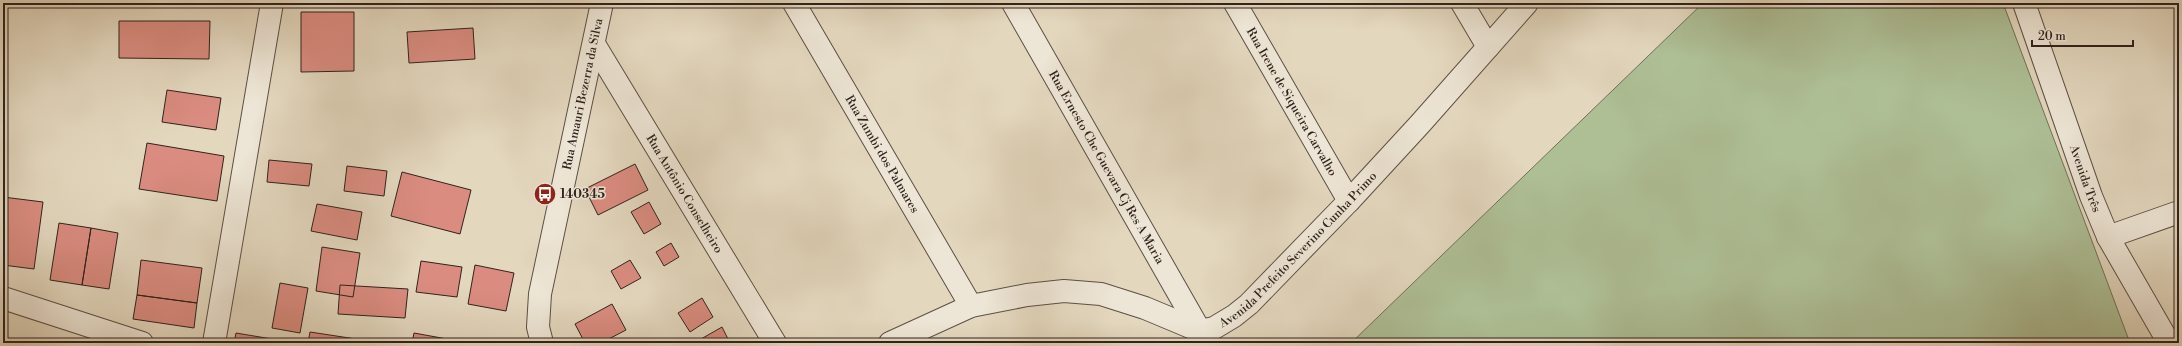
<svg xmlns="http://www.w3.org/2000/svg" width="2182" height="346" font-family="'Libre Bodoni',serif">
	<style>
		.green { fill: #aebf96; stroke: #6f705a }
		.building { fill: #da8c80; stroke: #30221d }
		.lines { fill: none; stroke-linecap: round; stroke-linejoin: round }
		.minor-casing { stroke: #5d4f45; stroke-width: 24 }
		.tertiary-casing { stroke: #5d4f45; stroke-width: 24 }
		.minor { stroke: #ede5d5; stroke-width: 22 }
		.tertiary { stroke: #ede5d5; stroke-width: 22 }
		.labels { text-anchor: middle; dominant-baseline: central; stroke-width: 3; stroke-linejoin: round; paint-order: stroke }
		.street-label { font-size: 12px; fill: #30221d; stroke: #ede5d5 }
		.poi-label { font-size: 12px; font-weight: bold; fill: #30221d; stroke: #ede5d5; text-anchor: start }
	</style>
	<rect width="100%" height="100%" fill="#e3d7be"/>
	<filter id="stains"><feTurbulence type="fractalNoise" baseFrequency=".005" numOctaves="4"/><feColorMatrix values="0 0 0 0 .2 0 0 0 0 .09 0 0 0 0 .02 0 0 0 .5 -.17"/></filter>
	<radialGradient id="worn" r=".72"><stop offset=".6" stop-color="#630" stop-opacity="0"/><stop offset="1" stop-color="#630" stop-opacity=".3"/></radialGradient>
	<path class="green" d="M1703 3H2003L2130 343H1351Z"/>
	<path class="building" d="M301 12H354V71L301 72Z
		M119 21H210L209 59 119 58Z
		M473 28 475 59 409 63 407 32Z
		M167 90 221 98 216 130 162 122Z
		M147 143 224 156 217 201 139 189Z
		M269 160 312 164 309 186 267 182Z
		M635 164 648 190 598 215 585 189Z
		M347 166 387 171 384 196 344 191Z
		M402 172 471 190 460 234 391 216Z
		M3 197 43 202 34 269 3 265Z
		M649 202 661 224 644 234 631 212Z
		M317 204 362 212 357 240 311 231Z
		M59 223 91 228 82 285 50 280Z
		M91 228 118 233 109 289 82 285Z
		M671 243 679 257 664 266 656 252Z
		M322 247 360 253 353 297 316 291Z
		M141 260 202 268 197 303 137 295Z
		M630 260 641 278 621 289 611 271Z
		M421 261 462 267 457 297 416 292Z
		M475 265 514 273 506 311 468 304Z
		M280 283 308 288 300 333 272 328Z
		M340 285 408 289 405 318 338 314Z
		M137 295 197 303 194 328 133 319Z
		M702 298 713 317 690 332 678 313Z
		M612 304 626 330 601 343H585L575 324Z
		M722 327 730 343H694Z
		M310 332 356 339 355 343H308Z
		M236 333 296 343H234Z
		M414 333 458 341V343H412Z"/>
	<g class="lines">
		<g class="minor-casing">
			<g id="minor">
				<path id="s1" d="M794 3 971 306"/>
				<path id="s2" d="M1013 3 1200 331"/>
				<path id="s3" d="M1235 3 1349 201"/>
				<path d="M1462 3 1488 47"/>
				<path id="s4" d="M594 44 775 343"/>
				<path d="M2108 237 2179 212"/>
				<path d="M3 298 142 343"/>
				<path d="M214 343 272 3"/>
				<path id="s5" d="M542 343 538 327 540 294 602 3"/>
				<path id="s6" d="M890 343 971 306 1027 295 1064 291 1101 294 1145 308 1200 331 1214 328 1234 316 1249 304 1349 201 1420 124 1527 3"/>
			</g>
		</g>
		<g class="tertiary-casing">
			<g id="tertiary">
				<path id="s7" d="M2024 3 2091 196 2108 237 2169 343"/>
			</g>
		</g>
		<use href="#minor" class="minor"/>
		<use href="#tertiary" class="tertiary"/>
	</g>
	<defs>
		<g id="bus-disc" transform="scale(1.15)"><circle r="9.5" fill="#8f2418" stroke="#ede5d5"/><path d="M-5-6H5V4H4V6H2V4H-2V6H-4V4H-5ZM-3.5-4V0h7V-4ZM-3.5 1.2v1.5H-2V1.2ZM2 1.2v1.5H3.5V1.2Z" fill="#fff"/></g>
	</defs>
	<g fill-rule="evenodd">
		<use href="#bus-disc" x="545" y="194"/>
	</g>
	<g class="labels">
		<g class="street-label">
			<text stroke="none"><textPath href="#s5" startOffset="254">Rua Amauri Bezerra da Silva</textPath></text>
			<text stroke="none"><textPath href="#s3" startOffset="114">Rua Irene de Siqueira Carvalho</textPath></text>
			<text stroke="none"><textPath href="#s1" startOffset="175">Rua Zumbi dos Palmares</textPath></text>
			<text stroke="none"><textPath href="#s2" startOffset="189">Rua Ernesto Che Guevara Cj Res A Maria</textPath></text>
			<text stroke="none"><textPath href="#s7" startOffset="186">Avenida Três</textPath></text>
			<text stroke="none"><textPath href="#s4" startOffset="175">Rua Antônio Conselheiro</textPath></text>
			<text stroke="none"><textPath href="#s6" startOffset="456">Avenida Prefeito Severino Cunha Primo</textPath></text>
		</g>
		<g class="poi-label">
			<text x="560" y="194">140345</text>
		</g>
	</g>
	<rect width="2182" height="346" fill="none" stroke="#e3d7be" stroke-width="16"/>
	<rect x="4" y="4" width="2174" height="338" fill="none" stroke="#30221d" stroke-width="2"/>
	<rect x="8" y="8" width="2166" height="330" fill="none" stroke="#30221d"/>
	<path d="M2032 40v6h101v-6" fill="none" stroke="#30221d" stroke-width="2"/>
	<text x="2038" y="40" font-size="12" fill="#30221d" stroke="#ede5d5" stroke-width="3" paint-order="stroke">20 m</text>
	<rect width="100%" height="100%" filter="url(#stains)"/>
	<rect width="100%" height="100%" fill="url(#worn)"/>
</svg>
